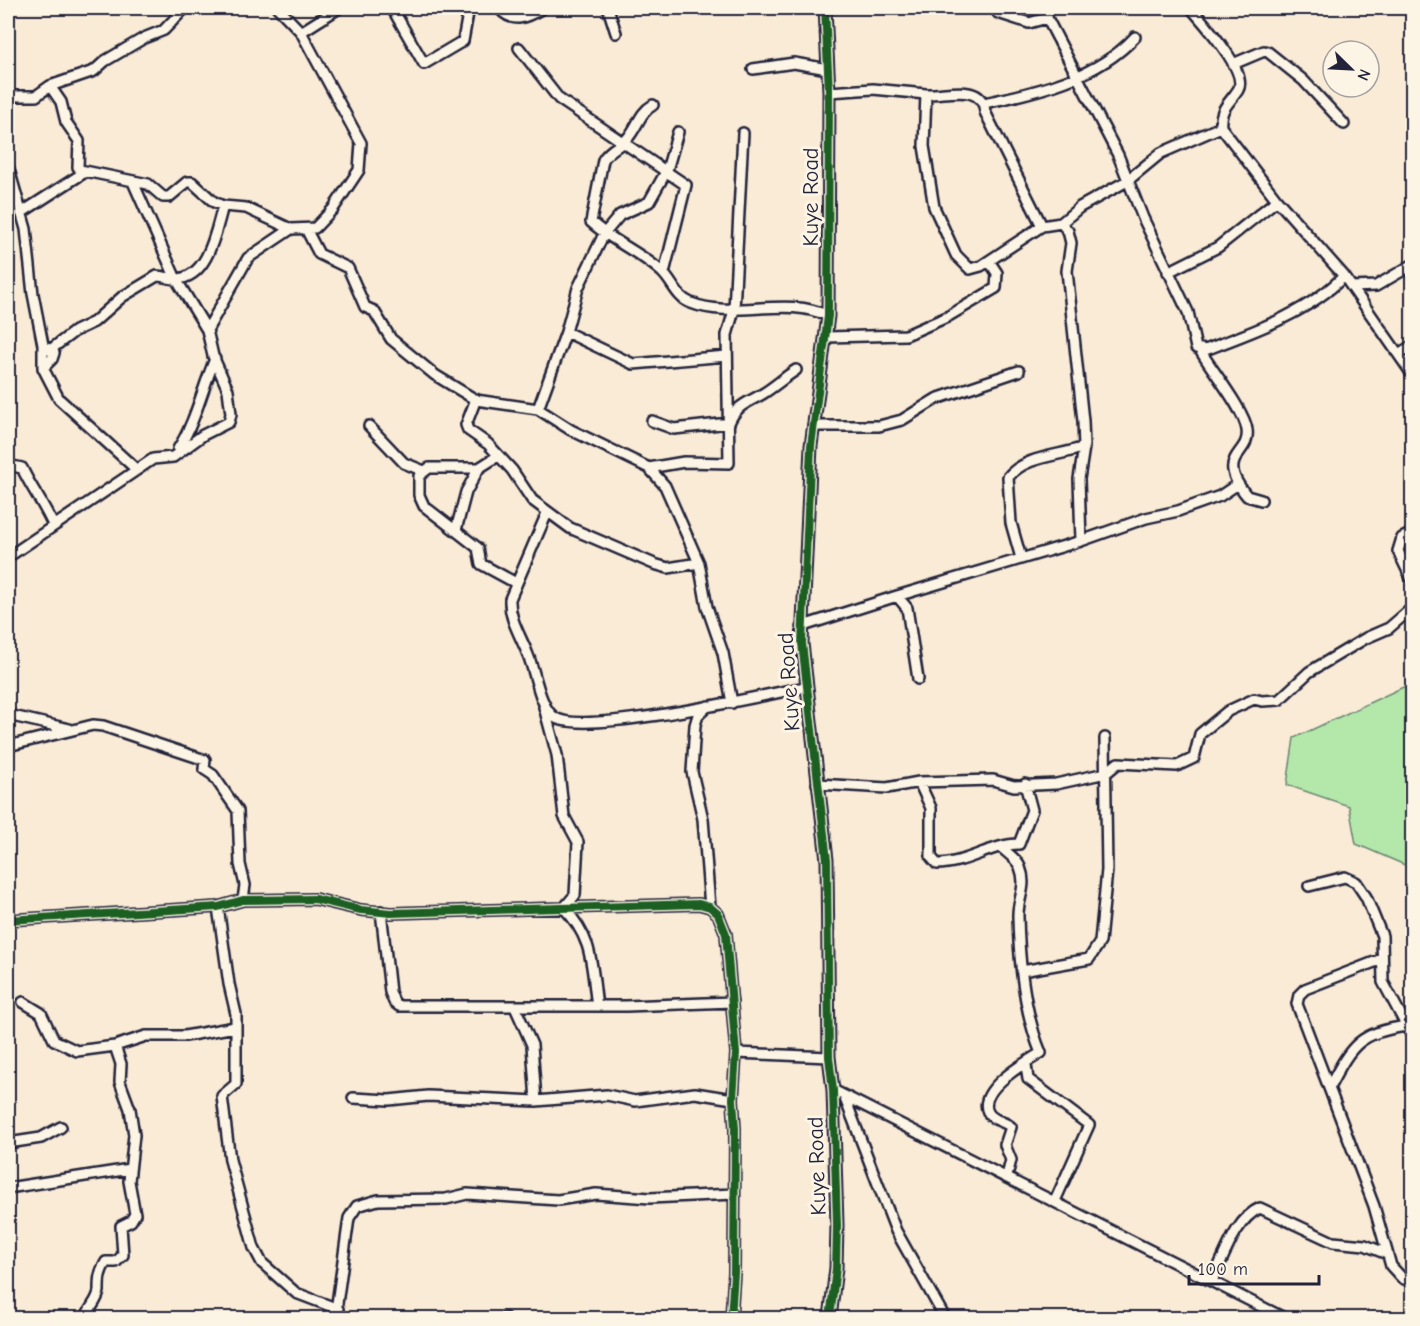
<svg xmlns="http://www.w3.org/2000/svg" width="1420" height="1326" font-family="'Comic Neue',sans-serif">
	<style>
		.green { fill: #b3e8aa; stroke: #6a8572; stroke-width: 1.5 }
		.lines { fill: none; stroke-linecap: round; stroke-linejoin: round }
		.minor-casing { stroke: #22223b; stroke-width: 14 }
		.tertiary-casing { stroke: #22223b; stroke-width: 15 }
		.minor { stroke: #fcf5e5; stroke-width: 9 }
		.tertiary { stroke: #fcf5e5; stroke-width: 10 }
		.cycleway-casing { stroke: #fcf5e5; stroke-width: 11 }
		.cycleway { stroke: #1b5e20; stroke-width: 8 }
		.labels { text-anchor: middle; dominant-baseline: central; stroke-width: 6; stroke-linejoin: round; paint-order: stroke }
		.street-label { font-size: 22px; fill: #22223b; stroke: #fcf5e5 }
	</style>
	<rect width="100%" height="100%" fill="#f9ebd6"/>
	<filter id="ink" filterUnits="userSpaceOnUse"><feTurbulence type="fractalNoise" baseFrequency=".0167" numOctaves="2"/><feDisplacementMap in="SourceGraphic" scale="12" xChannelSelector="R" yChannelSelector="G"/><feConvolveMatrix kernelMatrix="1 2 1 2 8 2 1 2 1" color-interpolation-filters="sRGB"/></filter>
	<g filter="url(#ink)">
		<path class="green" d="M1412 683V868L1356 844 1349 806 1287 785 1294 738Z"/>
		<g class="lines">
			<g class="minor-casing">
				<path id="minor" d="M392 8 424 64 463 41 469 8
					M499 8C513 25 527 17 543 8
					M608 8 616 33
					M999 8 998 13 1029 23 1047 18
					M1048 8 1047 18 1118 155 1143 218 1188 312 1196 348 1205 350C1253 332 1308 313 1344 276
					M1191 8C1203 22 1249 72 1238 90 1229 104 1219 109 1221 127L1277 200 1344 276 1412 374
					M301 32 339 8
					M519 48 559 99 686 185 664 273
					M1233 64 1264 51 1268 52 1303 80 1344 124
					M753 69 794 63 828 69
					M50 86 61 102 66 122 79 141 78 167 80 170 148 184 163 197H169L187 182H192L214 202 223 206 246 208 291 229 315 228 333 209 359 170 361 143 301 32 278 8
					M829 92 873 89 926 94 924 146 934 207 956 255 970 269 981 266 1042 226 1061 223 1080 207 1127 181 1161 153 1221 127
					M926 94C946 95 983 82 985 112L1042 226
					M8 96H36L50 86 94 71 105 61 144 38 164 30 185 8
					M984 103C1038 92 1097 78 1135 37
					M653 105C639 113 638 127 627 139 619 147 609 149 603 160L591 222C613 242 642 253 663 273 673 283 677 298 691 303 734 320 787 295 828 316
					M8 166 26 229 33 294 43 345V368L59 399 137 470
					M21 213 85 172
					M1061 223 1068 231 1071 243 1067 271 1083 421 1084 447 1079 479 1081 541
					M306 229 319 254 348 268 365 307 374 311 391 339 435 375 476 400 538 409 571 430 649 468 665 486 699 563 707 607 723 653 732 703
					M1168 272 1218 247 1277 200
					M1352 287 1376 286 1412 265
					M207 330 248 258 291 229
					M566 332 633 364 727 356
					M827 337 906 335 947 317 996 288 997 273 989 261
					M50 350 75 331 94 322 122 297 157 276C163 276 170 279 176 279 209 278 216 229 223 206
					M1200 350C1211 369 1245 411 1247 430 1251 456 1213 455 1247 496L1261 500
					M1400 353 1412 346
					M43 368 52 359 54 353 47 348
					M476 399 466 425 468 430 488 444 512 470 532 500 570 528 654 564 668 568 699 563
					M538 409 566 332 578 288 604 234 620 215 649 202 667 170 678 132
					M652 421 674 429 729 423C737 404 748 403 764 393 775 386 785 377 796 370
					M369 426 404 463 424 471
					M813 426H879L902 420 936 399 1019 371
					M178 449C196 421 202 389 215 359
					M498 456 479 468H429L419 476V495L424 506 478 548 481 564 516 583
					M8 465 22 468C31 488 44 504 53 525
					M649 468 684 462 729 463 727 335 734 310 743 133
					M547 513 510 599C509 620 521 636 528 655 535 671 540 708 554 717 581 737 765 695 805 687
					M456 530 466 492 479 468
					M1412 533 1402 538 1398 551 1412 580
					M8 557 153 459 173 457 203 435 229 422 231 414 228 390 213 356 207 330 176 279 133 182
					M1021 558 1011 523 1008 477C1027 455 1058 457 1084 447
					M897 596 1081 541 1146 518 1178 511 1220 496 1238 484
					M803 626 897 596 907 608 918 679
					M708 706 698 715 695 725 692 772 703 819 710 907
					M544 707 557 755 564 816 578 842 575 895 564 908C594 940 591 964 597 1006
					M8 715 69 729
					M8 746 93 725 103 726 205 760 204 769 213 775 238 811 240 864 245 885 243 900
					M919 782 931 808V857L937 864C966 864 992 844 1019 844L1032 810 1025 784
					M817 784 887 788 919 782 993 780 1014 786 1056 784 1106 773 1118 763 1177 766 1194 758 1200 734 1228 711 1254 699 1262 701 1279 700 1309 672 1366 638 1389 628 1412 608
					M1001 847C1007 853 1017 859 1020 867 1028 887 1017 899 1018 917 1019 961 1024 1012 1041 1053 1026 1062 977 1090 988 1112 992 1121 1005 1121 1011 1127L1005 1145 1011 1160 1007 1176
					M1309 886 1345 877 1356 882 1366 897 1382 936 1383 982 1412 1036
					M218 907 229 984 236 1014V1084L222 1096 230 1160 254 1248 262 1263 296 1293 338 1309
					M381 911 390 992 394 1002 399 1006H626L732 1002
					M8 920 218 907 243 900 315 899 361 910 391 913 699 904 710 907 718 914 726 934 736 1053 733 1099 735 1129 734 1273 731 1318
					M1382 959 1305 989 1299 995 1297 1004 1374 1206 1391 1266 1402 1278 1412 1282
					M1022 971 1089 959 1100 942 1107 870 1105 738
					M23 1002 41 1013 54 1040 77 1051 115 1046 146 1036H185L235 1027
					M515 1007 532 1045 536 1101
					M736 1053 829 1057
					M1026 1065 1028 1079 1089 1125 1055 1201
					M1330 1086C1352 1044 1359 1033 1407 1026
					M833 1090 1284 1318
					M844 1096 896 1231 945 1318
					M353 1098 389 1100 428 1096 536 1101 607 1095 635 1101 695 1093 733 1099
					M8 1143 41 1138 61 1127
					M8 1188 130 1169
					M1212 1281C1224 1258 1235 1219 1260 1208L1333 1242 1365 1245 1387 1254
					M86 1318C88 1309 98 1301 99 1291 99 1279 99 1273 106 1262H116L123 1255 121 1226 131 1221 135 1214 129 1181 134 1135 130 1109 120 1082 121 1064 115 1046
					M335 1318 349 1218 357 1206 378 1200 446 1199 467 1194 558 1200 596 1194 650 1198 734 1194
					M504 1318H505"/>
			</g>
			<g class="tertiary-casing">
				<path id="tertiary" d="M825 8 829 92 828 316 811 446 802 643 827 860 829 1057 833 1090 837 1225 836 1268 830 1318"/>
			</g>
			<use href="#minor" class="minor"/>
			<use href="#tertiary" class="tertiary"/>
			<g class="cycleway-casing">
				<path id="cycleway" d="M825 8 829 92 828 316 811 446 802 643 827 860 829 1057 833 1090 837 1225 836 1268 830 1318
					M8 920 218 907 243 900 315 899 361 910 391 913 699 904 710 907 718 914 726 934 736 1053 733 1099 735 1129 734 1273 731 1318"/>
			</g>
			<use href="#cycleway" class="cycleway"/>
		</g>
	</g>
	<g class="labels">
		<g class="street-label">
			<text transform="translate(811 197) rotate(-90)">Kuye Road</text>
			<text transform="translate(789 682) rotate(-94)">Kuye Road</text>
			<text transform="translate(817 1166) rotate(-92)">Kuye Road</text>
		</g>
	</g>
	<rect width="1420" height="1326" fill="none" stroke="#fcf5e5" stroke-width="30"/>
	<rect x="15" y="15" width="1390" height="1296" fill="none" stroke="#22223b" stroke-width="2" filter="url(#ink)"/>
	<g transform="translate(1351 69) rotate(114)"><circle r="28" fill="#fcf5e5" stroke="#a5a1a1" stroke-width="1.5"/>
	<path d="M0-4.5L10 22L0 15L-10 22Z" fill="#22223b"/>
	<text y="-9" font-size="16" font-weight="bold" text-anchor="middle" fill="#22223b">N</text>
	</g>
	<path d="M1189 1275v9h130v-9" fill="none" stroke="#22223b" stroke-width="3"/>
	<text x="1198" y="1275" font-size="18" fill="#22223b" stroke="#fcf5e5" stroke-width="4.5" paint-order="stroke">100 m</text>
</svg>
